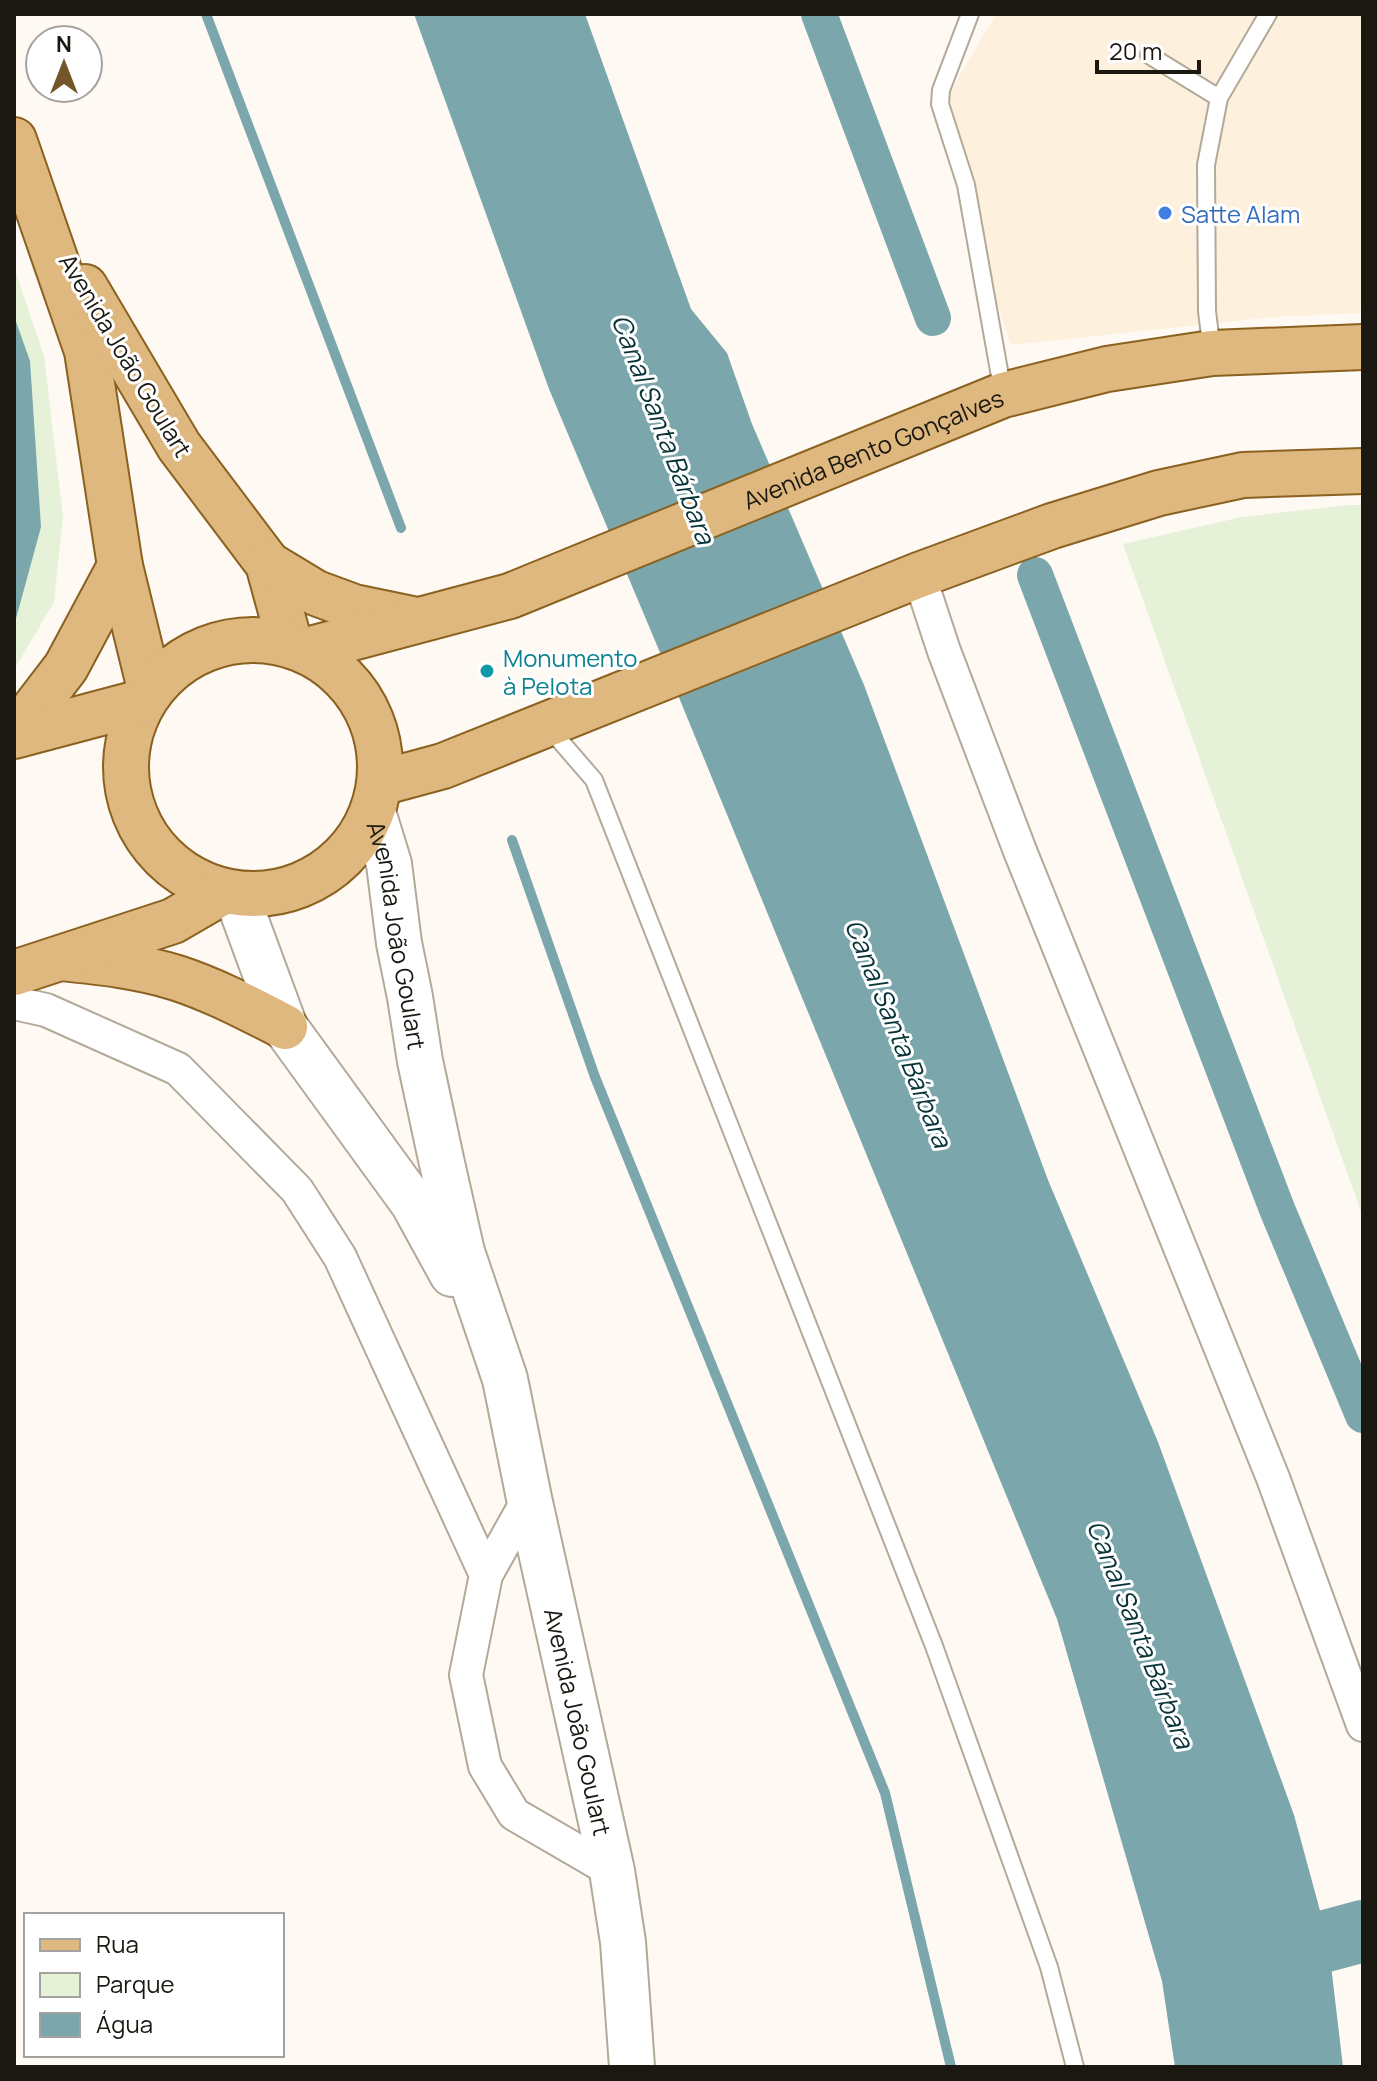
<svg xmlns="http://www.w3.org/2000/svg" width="1377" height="2081" font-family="Manrope,sans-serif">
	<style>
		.built { fill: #fdf1de }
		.green { fill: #e5f2d8 }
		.water { fill: #7ba6ab }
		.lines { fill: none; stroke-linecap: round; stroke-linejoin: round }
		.stream { stroke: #7ba6ab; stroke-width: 10 }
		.canal { stroke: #7ba6ab; stroke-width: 36 }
		.river { stroke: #7ba6ab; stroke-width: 62 }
		.service-casing { stroke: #b2a999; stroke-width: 20 }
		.minor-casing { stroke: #b2a999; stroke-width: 36 }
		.secondary-casing { stroke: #b2a999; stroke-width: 48 }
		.primary-casing { stroke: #8b6120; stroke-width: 48 }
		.service { stroke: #fff; stroke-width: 16 }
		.minor { stroke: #fff; stroke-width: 32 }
		.secondary { stroke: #fff; stroke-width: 44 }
		.primary { stroke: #deb87e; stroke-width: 44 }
		.shop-dot { fill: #3f7fe0; stroke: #fff; stroke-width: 3 }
		.culture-dot { fill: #0f9aa8; stroke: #fff; stroke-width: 3 }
		.labels { text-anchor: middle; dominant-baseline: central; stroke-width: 6; stroke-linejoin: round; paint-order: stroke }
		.shop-label { font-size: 24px; fill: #366cbe; stroke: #fff; text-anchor: start }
		.street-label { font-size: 24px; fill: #1b1711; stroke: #fff }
		.culture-label { font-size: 24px; fill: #0d838f; stroke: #fff; text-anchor: start }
		.water-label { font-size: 26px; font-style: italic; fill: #083438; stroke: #fff }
	</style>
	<rect width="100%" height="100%" fill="#fef9f3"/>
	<path class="built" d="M996 14H1363V306L1359 313 1275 317 1011 345 934 120Z"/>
	<path class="green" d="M14 267 44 356 63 517 54 602 14 670Z
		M1349 505H1363V1217L1123 544 1242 517Z"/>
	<path class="water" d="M414 14H585L691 309 727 353 752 424 864 685 1048 1180 1158 1442 1294 1815 1328 1940 1343 2067H1175L1162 1981 1057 1619 680 700 549 389Z
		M14 316 30 361 41 527 14 626Z"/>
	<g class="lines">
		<path class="stream" d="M206 14 401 528
			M512 840 595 1077 885 1793 951 2067"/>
		<path class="canal" d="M819 14 933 318
			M1035 575 1277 1209 1363 1415"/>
		<path class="river" d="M1244 1963 1363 1931"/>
		<g class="service-casing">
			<path id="service" d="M970 14 941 90 940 104 966 185 1003 393
				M1149 55 1219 98
				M1212 352 1207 311 1206 165 1219 98 1268 14
				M549 728 594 780 934 1646 1049 1967 1075 2067"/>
		</g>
		<g class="minor-casing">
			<path id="minor" d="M919 575 944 651 1020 851 1273 1478 1363 1725
				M14 1003 46 1010 178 1069 297 1190 340 1257 486 1575
				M529 1498 486 1575 466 1675 485 1766 514 1814 612 1871"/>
		</g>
		<g class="secondary-casing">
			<g id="secondary">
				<path id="s1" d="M373 812 389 864 399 943 410 997 420 1061 441 1159 462 1252 505 1379 529 1498 612 1871 623 1942 632 2067"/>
				<path d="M236 894 285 1027 413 1203 452 1274"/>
			</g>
		</g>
		<g class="primary-casing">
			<g id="primary">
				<path d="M14 140 87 351 120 566 150 689"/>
				<path d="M85 287 179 446 268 564 290 644"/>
				<path d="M268 564 316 593 354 607 412 619"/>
				<circle cx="253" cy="767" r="127"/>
				<path id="s2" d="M307 650 510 596 1003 395 1107 369 1212 353 1363 347"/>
				<path d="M14 735 66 667 120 566"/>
				<path d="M14 736 142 702"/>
				<path d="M380 783 443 766 919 575 1052 526 1159 493 1243 475 1363 471"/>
				<path d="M61 958C100 962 139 966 177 978 214 990 250 1009 285 1027"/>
				<path d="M14 973 173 921 223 892"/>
			</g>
		</g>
		<use href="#service" class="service"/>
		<use href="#minor" class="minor"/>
		<use href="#secondary" class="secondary"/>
		<use href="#primary" class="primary"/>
	</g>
	<circle class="shop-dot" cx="1165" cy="213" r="8"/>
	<circle class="culture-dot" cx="487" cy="671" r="8"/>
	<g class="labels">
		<g class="shop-label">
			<text x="1181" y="213">Satte Alam</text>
		</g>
		<g class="street-label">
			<text transform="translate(126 355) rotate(59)">Avenida João Goulart</text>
			<text stroke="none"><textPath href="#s2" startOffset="602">Avenida Bento Gonçalves</textPath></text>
			<text stroke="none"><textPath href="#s1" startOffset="126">Avenida João Goulart</textPath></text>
			<text stroke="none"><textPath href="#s1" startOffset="934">Avenida João Goulart</textPath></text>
		</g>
		<g class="culture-label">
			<text x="503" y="657">Monumento<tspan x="503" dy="28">à Pelota</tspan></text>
		</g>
		<g class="water-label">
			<text transform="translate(664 429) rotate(69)">Canal Santa Bárbara</text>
			<text transform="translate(899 1033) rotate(68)">Canal Santa Bárbara</text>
			<text transform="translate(1141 1634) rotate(68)">Canal Santa Bárbara</text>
		</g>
	</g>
	<rect width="1377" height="2081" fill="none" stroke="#1b1711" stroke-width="32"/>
	<rect x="24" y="1913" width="260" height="144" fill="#ffffff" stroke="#a4a2a0" stroke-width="2"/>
	<rect x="40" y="1939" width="40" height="12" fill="#deb87e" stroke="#a4a2a0" stroke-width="2"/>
	<text x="96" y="1953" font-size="24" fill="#1b1711">Rua</text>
	<rect x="40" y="1973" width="40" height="24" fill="#e5f2d8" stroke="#a4a2a0" stroke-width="2"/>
	<text x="96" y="1993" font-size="24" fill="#1b1711">Parque</text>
	<rect x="40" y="2013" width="40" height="24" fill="#7ba6ab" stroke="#a4a2a0" stroke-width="2"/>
	<text x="96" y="2033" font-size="24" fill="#1b1711">Água</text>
	<g transform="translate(64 64)"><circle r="38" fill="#ffffff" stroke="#a4a2a0" stroke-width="2"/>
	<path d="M0-6L14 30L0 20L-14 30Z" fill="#74552a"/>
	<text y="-12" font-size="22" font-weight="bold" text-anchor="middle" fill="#1b1711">N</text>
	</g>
	<path d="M1097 60v12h102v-12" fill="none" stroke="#1b1711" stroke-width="4"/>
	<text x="1109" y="60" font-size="24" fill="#1b1711" stroke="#ffffff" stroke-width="6" paint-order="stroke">20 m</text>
</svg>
